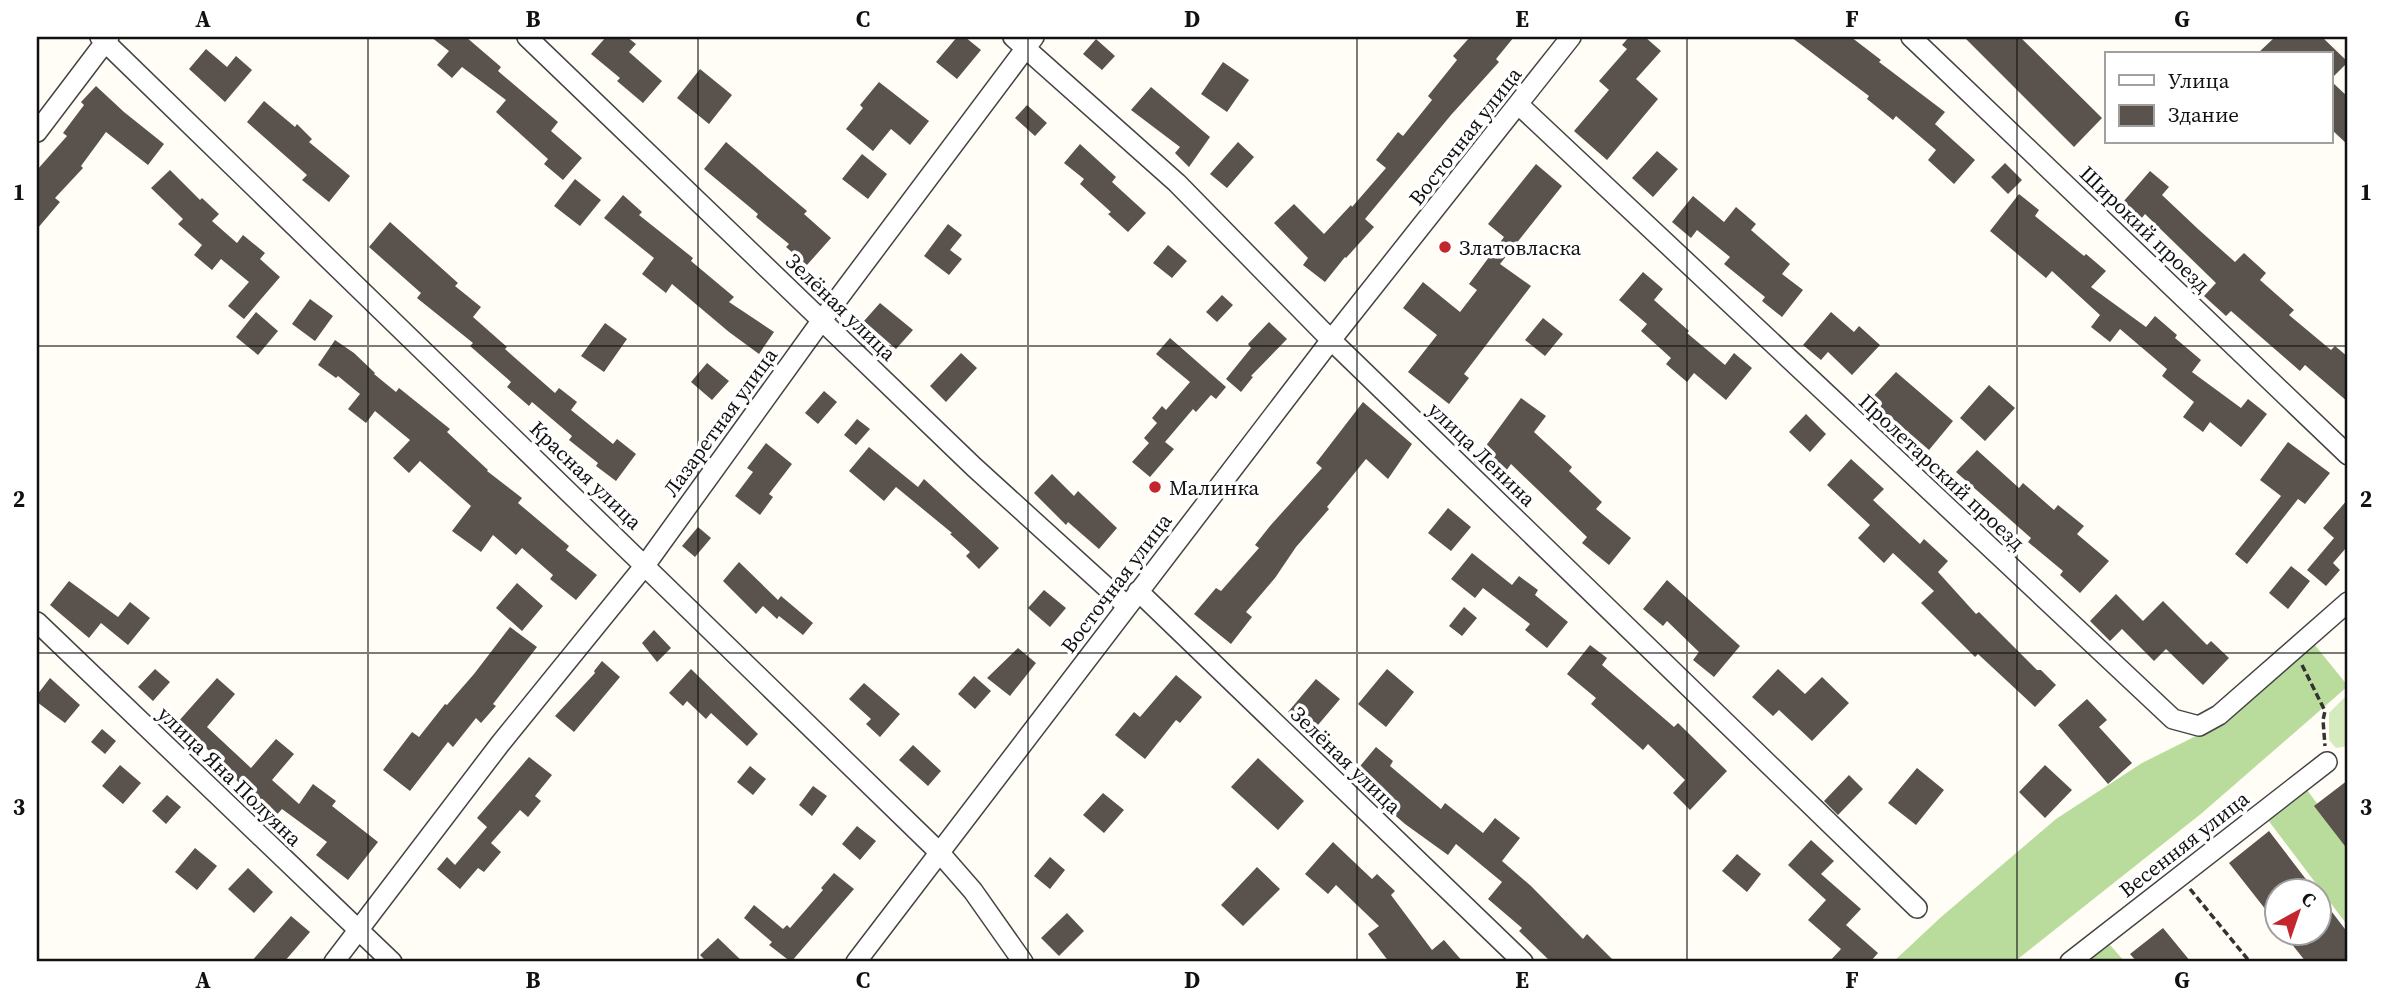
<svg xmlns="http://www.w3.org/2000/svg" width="2385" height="999" font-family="'Source Serif 4',serif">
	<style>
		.green { fill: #d5ebbd }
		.forest { fill: #b9dc9c }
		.building { fill: #5a524d }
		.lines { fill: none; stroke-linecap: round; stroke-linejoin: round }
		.minor-casing { stroke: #444; stroke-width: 22 }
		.path { stroke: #333; stroke-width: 3.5; stroke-dasharray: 7 3.5; stroke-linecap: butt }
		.minor { stroke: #fff; stroke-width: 19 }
		.grid { fill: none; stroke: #111; stroke-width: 2; stroke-opacity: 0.55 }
		.poi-dot { fill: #c4262e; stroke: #fff; stroke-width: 2.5 }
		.labels { text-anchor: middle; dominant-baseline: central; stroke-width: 7; stroke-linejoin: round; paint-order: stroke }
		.street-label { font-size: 21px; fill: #111; stroke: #fff }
		.poi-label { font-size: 21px; fill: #111; stroke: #fff; text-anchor: start }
		.neatline { fill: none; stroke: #111; stroke-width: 2.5 }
		.grid-label { font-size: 23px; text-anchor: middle; font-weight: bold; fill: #111 }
	</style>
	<rect width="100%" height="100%" fill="#fffdf5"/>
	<path class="green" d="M2348 694V746L2336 748 2329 740V713Z"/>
	<path class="forest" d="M2314 644 2348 686 2202 813 2014 962H1893L1940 918 2056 819 2142 763 2194 737Z
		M2307 790 2348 845V926L2268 820Z
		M2110 945 2125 962H2087Z"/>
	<path class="building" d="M431 37H466L501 67 498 71 558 122 551 131 582 158 563 180 544 164 548 159 496 112 506 100 462 67 452 78 437 65 449 51Z
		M606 37H627L636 44 629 52 662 81 643 103 617 81 620 78 591 54Z
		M957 37H965L981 50 957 79 936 62Z
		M1470 37H1514L1496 59 1499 62 1451 115 1365 219 1374 227 1346 258 1345 257 1325 282 1303 265 1308 258 1274 223 1294 204 1324 234 1351 205 1352 207 1386 168 1376 160 1398 132 1403 136 1432 100 1428 96 1457 60 1453 56Z
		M1629 37H1645L1661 51 1636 79 1658 99 1607 160 1574 131 1609 90 1599 81 1627 49 1622 45Z
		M1791 37H1851L1881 60 1879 62 1945 112 1935 124 1975 160 1954 184 1928 160 1936 150 1896 116 1893 120 1867 99 1869 96Z
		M1964 37H2020L2102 118 2074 147Z
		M2275 37H2322L2348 62 2331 79V54H2257Z
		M1096 39 1115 56 1102 70 1083 54Z
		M206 49 227 67 236 56 252 70 225 102 189 69Z
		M1223 62 1249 80 1227 112 1201 94Z
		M700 69 732 95 709 124 677 98Z
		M2331 81 2348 97V145L2331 129Z
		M879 82 929 121 910 145 891 129 873 151 846 129 863 108 860 105Z
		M96 86 124 112 164 144 148 165 106 132 81 166 83 168 55 198 60 202 37 229V170L67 136 63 133 84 105 81 102Z
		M1151 87 1210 137 1189 167 1175 153 1180 147 1131 110Z
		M264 101 295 127 297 124 312 139 309 142 350 176 329 202 302 180 307 175 247 122Z
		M1027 105 1047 123 1035 136 1015 118Z
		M726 142 807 211 804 214 831 238 807 265 786 247 789 244 756 217 758 214 704 169Z
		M1238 142 1254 157 1227 188 1210 174Z
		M1080 144 1116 177 1112 182 1146 213 1128 232 1108 214 1111 212 1080 184 1084 179 1064 163Z
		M1657 151 1678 169 1653 197 1632 178Z
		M862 154 887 174 868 199 842 179Z
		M2005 163 2022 180 2008 194 1991 177Z
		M1536 164 1562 186 1500 264 1531 286 1464 374 1469 378 1449 404 1408 372 1437 335 1403 308 1423 282 1460 312 1477 290 1469 284 1504 237 1488 224Z
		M170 170 200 200 202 198 219 214 212 221 237 243 243 235 265 253 260 259 280 277 244 319 228 306 249 282 221 259 212 270 194 255 202 245 178 224 183 219 151 188Z
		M2150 171 2169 187 2162 195 2198 229 2235 262 2244 253 2266 273 2260 280 2294 310 2289 315 2331 350 2335 346 2348 357V402L2305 365 2300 371 2231 311 2226 316 2204 296 2216 283 2145 214 2141 219 2123 202Z
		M575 179 601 200 580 226 554 206Z
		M2019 194 2039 210 2035 216 2084 256 2086 254 2106 271 2091 287 2146 327 2155 316 2177 335 2175 338 2201 360 2192 372 2241 408 2248 399 2267 414 2241 447 2210 422 2203 432 2183 417 2194 402 2162 376 2167 369 2120 329 2110 342 2091 327 2100 315 2052 271 2046 278 1990 231Z
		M623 195 642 212 639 215 693 258 691 261 734 297 729 302 774 332 759 354 729 332 672 284 666 293 642 274 654 258 604 218Z
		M1693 196 1724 222 1736 207 1756 224 1751 230 1790 264 1782 274 1803 290 1782 317 1762 301 1765 297 1724 264 1730 257 1697 230 1691 238 1672 222Z
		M390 222 458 283 455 286 481 307 473 317 507 347 505 349 555 393 559 388 577 402 571 410 613 444 617 439 636 454 616 481 596 466 598 463 569 440 572 436 532 402 529 406 507 387 511 382 470 346 473 343 417 298 421 293 369 247Z
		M948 224 962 235 950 250 962 259 949 275 924 256Z
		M1168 245 1187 261 1172 278 1153 263Z
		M1643 272 1663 289 1654 300 1689 331 1687 333 1725 365 1734 353 1752 368 1726 400 1694 373 1687 382 1666 364 1671 358 1641 331 1647 324 1619 300Z
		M1222 295 1233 305 1217 322 1206 312Z
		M310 299 333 316 315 341 292 324Z
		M880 303 913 330 896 349 864 321Z
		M256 312 278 331 258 355 236 337Z
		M1831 312 1854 332 1859 326 1880 345 1852 375 1828 352 1821 360 1803 345Z
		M1543 318 1563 334 1545 356 1525 340Z
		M1269 322 1287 339 1251 376 1253 377 1241 392 1226 379 1251 348 1248 344Z
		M605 323 627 339 604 372 581 356Z
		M1170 338 1226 387 1216 399 1211 395 1196 412 1193 409 1165 442 1174 449 1150 477 1132 462 1149 443 1144 438 1157 423 1152 418 1162 406 1166 410 1190 382 1156 354Z
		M335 340 354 353 375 373 374 374 396 392 399 388 450 429 447 432 488 470 487 471 522 498 518 503 569 546 566 550 597 575 576 600 550 579 553 575 522 548 516 555 493 535 481 552 452 531 471 506 420 461 409 473 393 458 410 440 375 411 366 423 348 409 360 394 338 376 336 378 318 365Z
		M961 353 977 368 946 402 930 386Z
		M707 363 729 381 712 400 691 382Z
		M1896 372 1953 421 1929 450 1893 419 1891 422 1869 401Z
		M1989 385 2015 408 1985 441 1960 418Z
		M824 391 837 402 818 424 805 413Z
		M1521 398 1546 416 1534 432 1572 467 1569 471 1602 502 1596 509 1631 538 1609 565 1582 543 1587 537 1511 464 1499 481 1474 462Z
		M1363 402 1412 444 1388 479 1366 459 1327 507 1329 509 1296 547 1275 578 1246 612 1252 617 1231 644 1194 614 1216 588 1221 591 1259 548 1255 545 1270 526 1322 468 1316 463Z
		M1806 414 1826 434 1810 452 1789 432Z
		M857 419 870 429 856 445 844 435Z
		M2288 442 2330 473 2305 504 2298 499 2247 564 2235 554 2281 496 2260 480Z
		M766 443 792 464 769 494 773 497 760 515 735 496 753 472 747 468Z
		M869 447 918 487 924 479 999 548 979 569 966 556 970 552 950 534 952 533 896 487 884 501 849 471Z
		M1977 450 2019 488 2023 483 2054 510 2058 505 2084 526 2077 534 2109 561 2080 593 2060 575 2063 571 2028 542 2031 538 1956 472Z
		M1851 459 1884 489 1873 500 1920 544 1924 539 1948 561 1938 572 1976 614 1979 612 2037 670H2041L2056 685 2035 707 1978 654 1975 657 1921 603 1934 591 1893 553 1884 563 1858 538 1870 525 1827 485Z
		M1052 474 1074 496 1078 491 1117 528 1099 549 1068 522 1066 525 1034 493Z
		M2348 499V550L2346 548 2333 563 2340 570 2326 586 2307 570 2334 538 2323 528Z
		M1448 508 1471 527 1451 551 1428 533Z
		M698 527 711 538 695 557 682 546Z
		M1472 553 1512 585 1519 576 1538 590 1535 595 1568 622 1547 648 1525 630 1530 624 1483 588 1475 598 1451 579Z
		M739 562 778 600 781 596 813 623 803 635 779 616 777 619 763 606 756 614 723 581Z
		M2291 566 2310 581 2288 609 2269 593Z
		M1667 580 1740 646 1714 677 1693 660 1699 652 1667 621 1663 626 1643 609Z
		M69 581 118 617 130 602 150 618 128 645 101 623 89 638 50 605Z
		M517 583 543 606 522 631 496 608Z
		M1044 590 1066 608 1050 627 1028 608Z
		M2116 594 2143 621 2163 601 2207 645 2211 641 2229 658 2203 685 2166 649 2154 661 2122 629 2110 641 2090 621Z
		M1464 607 1477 618 1462 636 1449 626Z
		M510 627 537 647 493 704 496 706 481 723 476 718 453 747 448 742 410 791 383 770 412 732 419 737 445 704 447 705 474 674Z
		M654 630 671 648 657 662 642 643Z
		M1590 645 1607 658 1602 665 1674 727 1678 723 1727 771 1690 810 1673 793 1685 780 1648 744 1643 750 1591 704 1596 698 1567 674Z
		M1018 648 1036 663 1010 696 987 678Z
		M602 661 620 677 574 732 555 716 595 673 594 671Z
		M155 669 170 682 153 701 138 687Z
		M691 669 758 734 747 746 711 713 706 719 687 701 683 706 669 693Z
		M1387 669 1414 692 1386 727 1358 704Z
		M1778 669 1805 694 1822 677 1849 703 1812 741 1779 710 1773 716 1752 697Z
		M1176 675 1202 697 1180 723 1176 720 1145 759 1115 735 1134 712 1140 717Z
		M974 676 991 691 975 709 958 694Z
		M50 678 80 705 65 723 37 702V695Z
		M217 678 235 694 207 727 251 768 276 739 294 754 272 780 299 804 313 784 336 801 332 806 378 842 348 880 316 855 327 842 282 809 273 819 256 804 259 800 234 778 231 781 209 760 214 755 177 723Z
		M1316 679 1340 699 1312 732 1288 712Z
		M864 683 900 714 880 737 866 724 871 719 849 699Z
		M2087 699 2107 720 2099 727 2132 763 2108 784 2058 725Z
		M102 729 116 741 105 754 91 742Z
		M913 745 941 771 928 786 899 760Z
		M1376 747 1393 761 1390 766 1441 809 1445 803 1483 833 1495 818 1520 838 1502 861 1531 886 1583 939 1587 934 1615 962H1551L1519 931 1522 928 1488 899 1502 882 1456 844 1448 855 1405 824 1351 777Z
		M529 757 552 775 535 796 541 801 528 817 520 810 491 843 501 852 484 872 478 868 460 889 437 869 447 857 455 865 487 827 477 818Z
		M1258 758 1304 801 1278 830 1231 787Z
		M120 765 141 783 123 804 102 786Z
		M2045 765 2072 790 2045 818 2019 792Z
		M750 766 766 779 753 795 737 782Z
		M1917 768 1944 790 1916 825 1888 803Z
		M1849 775 1863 789 1838 815 1824 801Z
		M2348 780V850L2314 806Z
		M813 786 827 796 812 816 799 805Z
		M1103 793 1124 810 1104 833 1083 815Z
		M167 795 181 807 166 824 152 811Z
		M857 826 876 841 860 860 842 844Z
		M2269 831 2315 891H2277V924L2229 863Z
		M1811 840 1834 861 1821 874 1861 909 1846 925 1878 953 1870 962H1829L1841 949 1808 920 1826 900 1788 865Z
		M1333 842 1372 879 1377 874 1395 891 1391 895 1432 950 1444 940 1463 962H1389L1368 934 1379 926 1336 885 1328 894 1305 874Z
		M195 848 217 866 197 890 175 872Z
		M1737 854 1761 874 1747 892 1722 871Z
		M1050 857 1065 870 1050 889 1034 876Z
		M1257 867 1280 889 1243 926 1221 905Z
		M248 868 273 892 254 913 228 889Z
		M834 873 854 889 791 962 769 945 772 942 744 918 754 905 783 929 787 925 790 928 823 890 821 888Z
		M2319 895 2348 933V962H2306L2283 933H2319Z
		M1067 913 1084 931 1059 956 1041 938Z
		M291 916 310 932 284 962H251Z
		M2163 928 2191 962H2137L2130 954Z
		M718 938 743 962H707L700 955Z"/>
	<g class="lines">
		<g class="minor-casing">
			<path id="minor" d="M100 37 939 852 973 891 1023 962
				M527 37 974 467 1127 606
				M1013 37 1177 183 1331 340 1917 908
				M1911 37 2348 455
				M1519 105 2173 719 2199 726 2219 715 2348 602
				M37 132 109 37
				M1138 591 1523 962
				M37 622 392 962
				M334 962 500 744 646 564 822 320 1034 37
				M856 962 1331 340 1571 37
				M2070 962 2327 762"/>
		</g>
		<path class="path" d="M2302 665 2325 711 2323 720 2325 746
			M2190 889 2250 962"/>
		<use href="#minor" class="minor"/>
	</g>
	<path class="grid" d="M368 37V962M698 37V962M1028 37V962M1357 37V962M1687 37V962M2017 37V962M37 346H2348M37 653H2348"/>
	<g class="poi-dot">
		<circle cx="1445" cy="247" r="7"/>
		<circle cx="1155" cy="487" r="7"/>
	</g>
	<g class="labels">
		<g class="street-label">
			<text transform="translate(1465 136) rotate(-52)">Восточная улица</text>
			<text transform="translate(2145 229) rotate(44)">Широкий проезд</text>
			<text transform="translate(841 307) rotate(44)">Зелёная улица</text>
			<text transform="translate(720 422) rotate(-54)">Лазаретная улица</text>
			<text transform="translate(1482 454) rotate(44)">улица Ленина</text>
			<text transform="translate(1942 472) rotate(43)">Пролетарский проезд</text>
			<text transform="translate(586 475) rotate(44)">Красная улица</text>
			<text transform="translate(1116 583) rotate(-53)">Восточная улица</text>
			<text transform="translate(1346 760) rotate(44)">Зелёная улица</text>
			<text transform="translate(230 776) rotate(44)">улица Яна Полуяна</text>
			<text transform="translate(2184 844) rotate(-38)">Весенняя улица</text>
		</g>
		<g class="poi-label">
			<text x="1459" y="247">Златовласка</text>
			<text x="1169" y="487">Малинка</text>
		</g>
	</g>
	<rect width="2385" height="999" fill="none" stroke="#ffffff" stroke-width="77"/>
	<rect x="2105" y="52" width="228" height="91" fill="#ffffff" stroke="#a0a0a0" stroke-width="2"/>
	<rect x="2119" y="75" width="35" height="10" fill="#ffffff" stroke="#a0a0a0" stroke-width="2"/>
	<text x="2168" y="88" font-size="21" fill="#111111">Улица</text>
	<rect x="2119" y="105" width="35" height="21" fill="#5a524d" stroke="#a0a0a0" stroke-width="2"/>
	<text x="2168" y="122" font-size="21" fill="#111111">Здание</text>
	<g transform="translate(2298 912) rotate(40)"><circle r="33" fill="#ffffff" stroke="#a0a0a0" stroke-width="2"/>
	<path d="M0-5L12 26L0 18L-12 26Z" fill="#c4262e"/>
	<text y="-10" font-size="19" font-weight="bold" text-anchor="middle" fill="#111111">С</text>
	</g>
	<rect x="38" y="38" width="2308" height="922" class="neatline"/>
	<g class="grid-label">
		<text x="203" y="27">A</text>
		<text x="533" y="27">B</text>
		<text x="863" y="27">C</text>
		<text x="1192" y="27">D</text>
		<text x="1522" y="27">E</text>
		<text x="1852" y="27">F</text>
		<text x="2182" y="27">G</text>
		<text x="19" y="200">1</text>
		<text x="2366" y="200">1</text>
		<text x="19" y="507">2</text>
		<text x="2366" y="507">2</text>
		<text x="19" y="815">3</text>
		<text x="2366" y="815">3</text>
		<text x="203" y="988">A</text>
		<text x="533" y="988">B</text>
		<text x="863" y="988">C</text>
		<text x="1192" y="988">D</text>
		<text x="1522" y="988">E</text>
		<text x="1852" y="988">F</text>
		<text x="2182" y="988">G</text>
	</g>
</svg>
